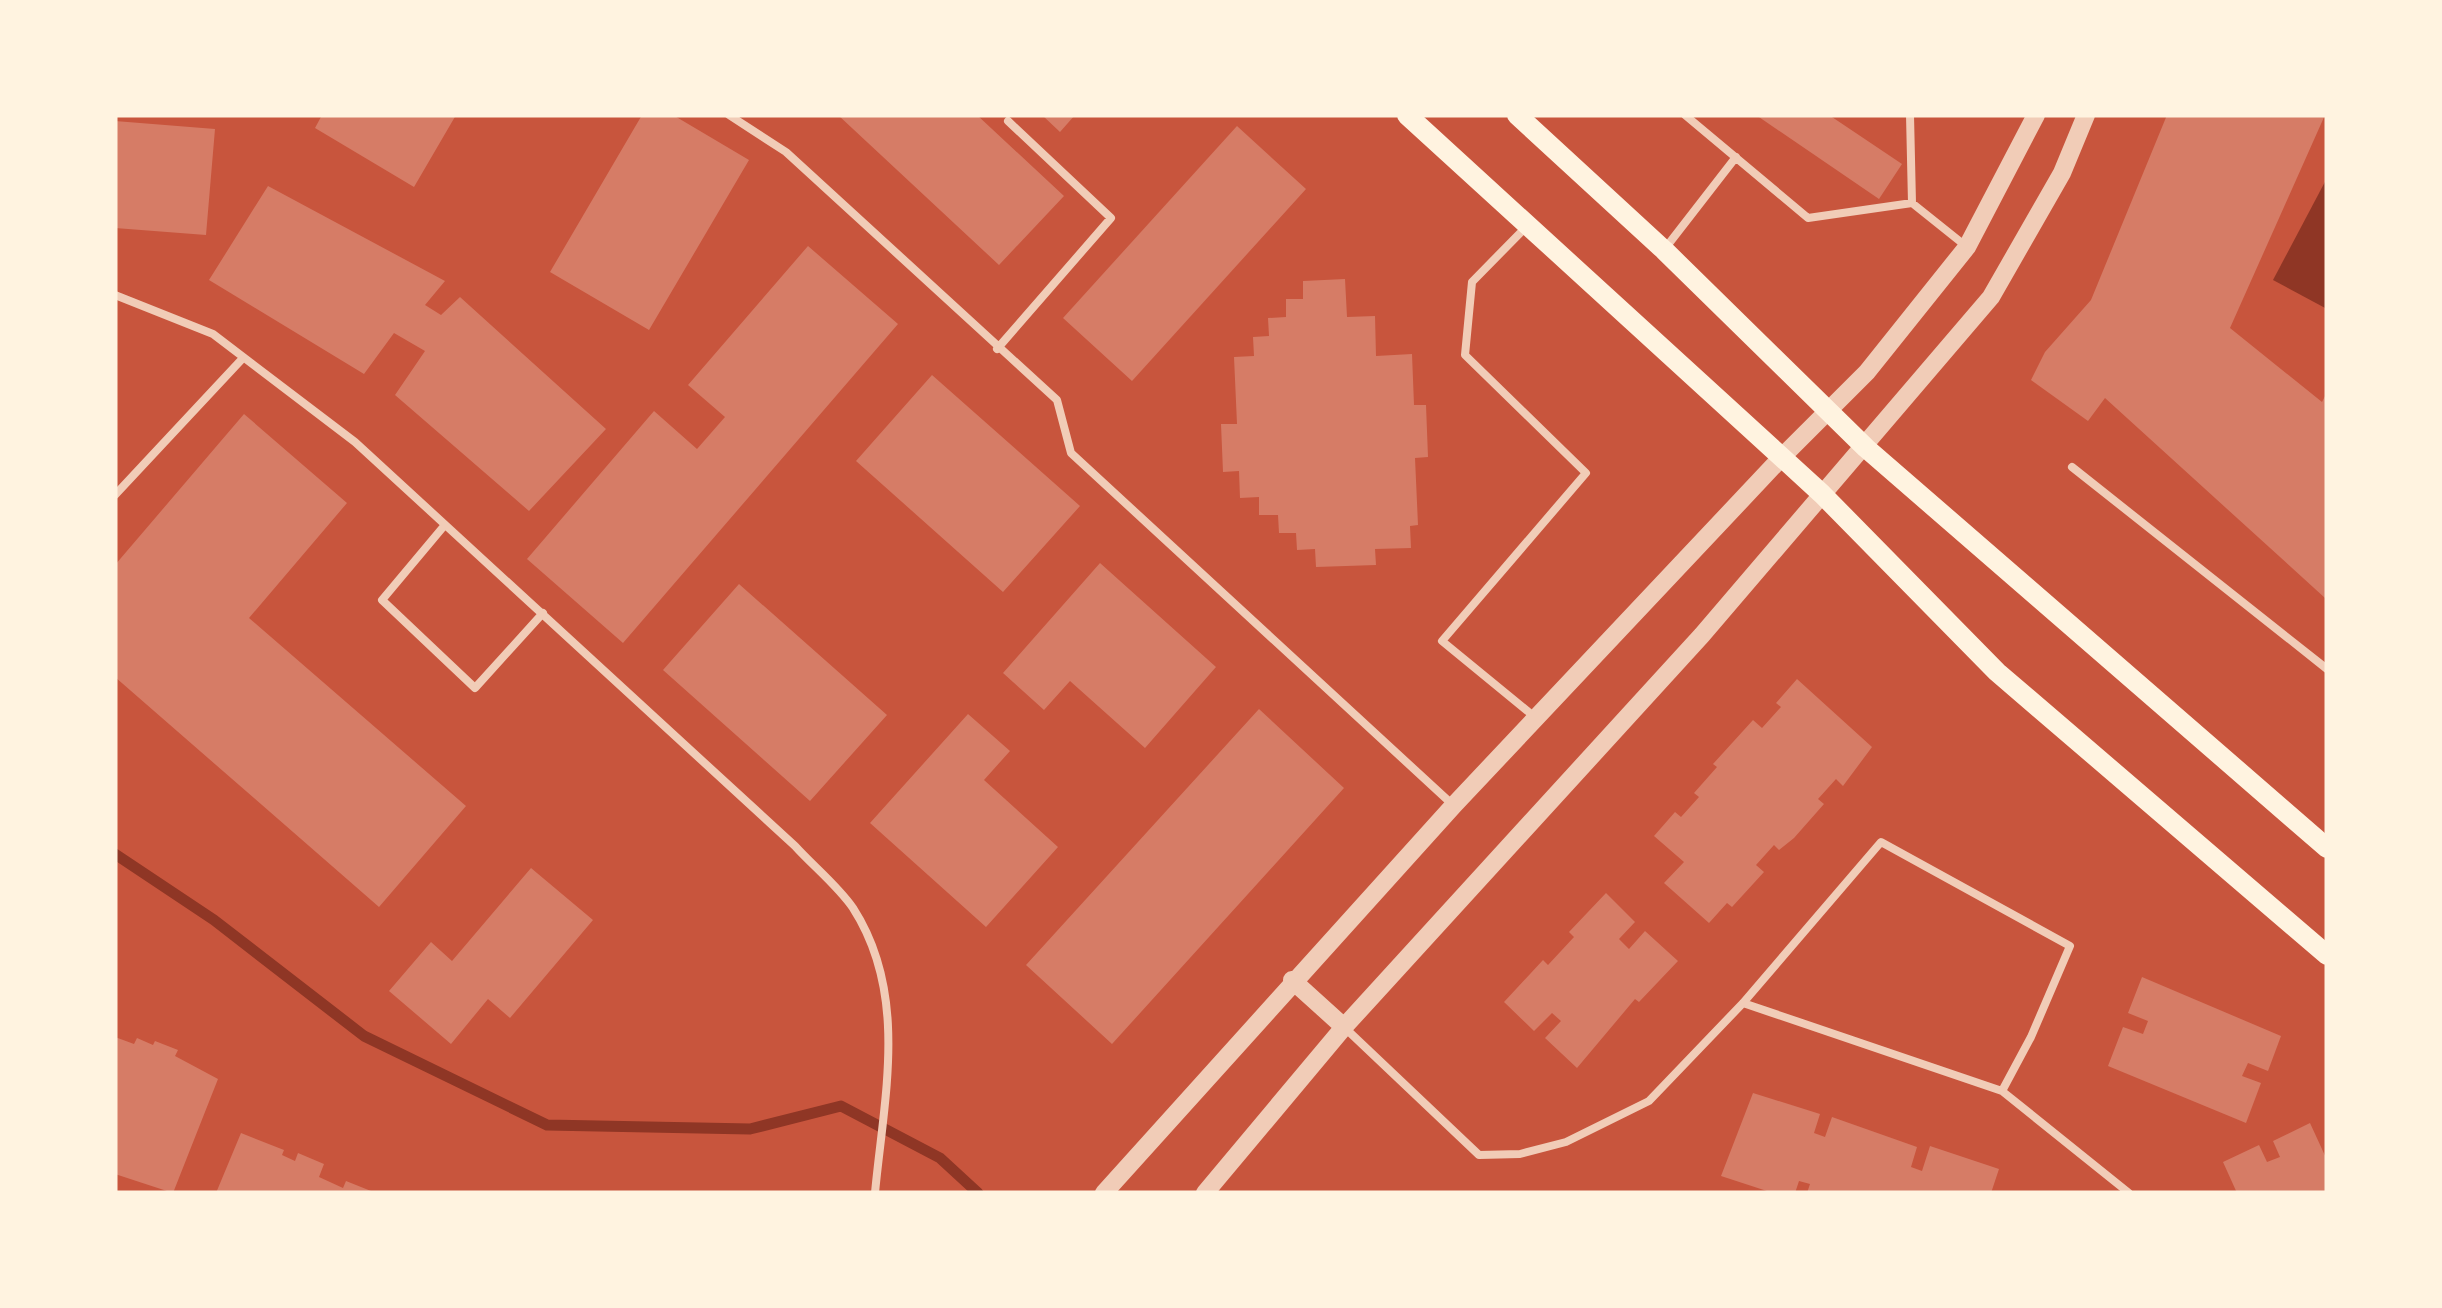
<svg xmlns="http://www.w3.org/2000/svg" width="2442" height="1308" font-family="Helvetica,sans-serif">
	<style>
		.water { fill: #8f3625 }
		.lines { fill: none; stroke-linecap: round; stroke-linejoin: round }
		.stream { stroke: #8f3625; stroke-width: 11 }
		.building { fill: #d67c66 }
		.service { stroke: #f1ccb7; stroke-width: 8 }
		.tertiary { stroke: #f1ccb7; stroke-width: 18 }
		.secondary { stroke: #fff3e0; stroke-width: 20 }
	</style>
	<rect width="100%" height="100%" fill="#c8553d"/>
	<path class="water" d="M2327 178V309L2273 280Z"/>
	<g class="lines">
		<path class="stream" d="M115 854 214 920 364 1036 547 1125 750 1129 841 1106 940 1158 978 1193"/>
	</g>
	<path class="building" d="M322 115H456L414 187 315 128Z
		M642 115H673L749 160 649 330 550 272Z
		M838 115H977L1064 196 999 265Z
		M1042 115H1075L1060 132Z
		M1756 115H1829L1902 164 1879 199Z
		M2167 115H2325L2230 328 2322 402 2327 392 2325 598 2105 398 2088 421 2031 380 2045 352 2091 300Z
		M115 121 215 129 206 235 115 228Z
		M1237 126 1306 189 1132 381 1063 318Z
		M268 186 445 281 425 305 441 315 460 297 606 429 529 511 395 395 425 351 394 333 364 374 209 280Z
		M808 246 898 324 623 643 527 559 654 411 697 449 725 417 688 385Z
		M1345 279 1347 317 1375 316 1376 356 1412 354 1414 405H1426L1428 457 1415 458 1418 525 1410 526 1411 548 1375 549 1376 565 1316 567 1315 549 1297 550 1296 533H1279L1278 515H1259V497L1240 498 1239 471 1223 472 1221 424H1237L1234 357 1254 356 1253 337 1269 336 1268 318 1286 317V299H1303V281Z
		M932 375 1080 506 1003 592 856 461Z
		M244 414 347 503 249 618 466 806 379 907 115 677V565Z
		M1100 563 1216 667 1145 748 1070 681 1044 710 1003 673Z
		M739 584 887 715 810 801 663 670Z
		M1797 679 1872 747 1843 786 1836 779 1818 799 1824 804 1794 838 1779 850 1774 845 1756 865 1764 872 1732 907 1727 903 1709 923 1664 883 1684 862 1654 836 1675 812 1681 817 1699 797 1694 793 1717 767 1713 764 1753 720 1762 728 1781 707 1776 703Z
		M1259 709 1344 788 1112 1044 1026 965Z
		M968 714 1010 751 984 780 1058 847 986 927 870 823Z
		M531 868 593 920 510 1018 488 999 451 1044 389 991 431 942 452 961Z
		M1606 893 1635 922 1619 939 1629 949 1645 931 1678 961 1639 1002 1635 999 1577 1068 1545 1038 1561 1021 1552 1013 1534 1031 1504 1002 1543 960 1548 965 1574 937 1569 932Z
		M2142 977 2281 1036 2268 1071 2248 1063 2242 1076 2261 1083 2246 1123 2108 1066 2123 1027 2143 1034 2148 1021 2128 1013Z
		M115 1037 134 1044 137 1038 153 1045 155 1041 178 1050 175 1056 218 1079 173 1193 115 1174Z
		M1753 1093 1820 1114 1814 1133 1825 1137 1832 1117 1917 1147 1911 1167 1922 1171 1930 1146 1999 1169 1991 1193H1807L1810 1184 1799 1181 1795 1193H1773L1721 1176Z
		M2310 1123 2327 1160V1193H2237L2223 1162 2259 1145 2267 1162 2280 1157 2273 1141Z
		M241 1133 284 1150 282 1155 295 1161 298 1153 324 1164 319 1177 343 1188 346 1181 376 1193H216Z"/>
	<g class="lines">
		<path class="service" d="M729 115 786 152 1057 400 1071 453 1453 805
			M1685 115 1808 218 1912 203 1967 247
			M1910 115 1912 203
			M1525 228 1472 282 1465 355 1586 473 1442 641 1536 718
			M1667 246 1736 157
			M115 295 213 334 355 442 795 846C813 866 838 886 853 908 909 995 884 1097 875 1193
			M997 349 1111 218 1008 121
			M2072 467 2327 669
			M115 495 243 358
			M444 526 382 600 475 688 543 613
			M1743 1003 2002 1091
			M1344 1027 1479 1155 1520 1154 1566 1142 1649 1101 1743 1003 1881 842 2070 946 2031 1037 2002 1091 2129 1193"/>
		<path class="tertiary" d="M1292 980 1344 1027
			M1104 1193 1454 805 1780 459 1867 372 1967 247 2036 115
			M1205 1193 1344 1027 1702 635 1991 297 2062 173 2086 115"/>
		<path class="secondary" d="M1407 115 1822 494 1997 672 2327 955
			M1517 115 1664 250 1866 448 2327 848"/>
	</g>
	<rect width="2442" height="1308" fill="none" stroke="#fff3e0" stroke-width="235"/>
</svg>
